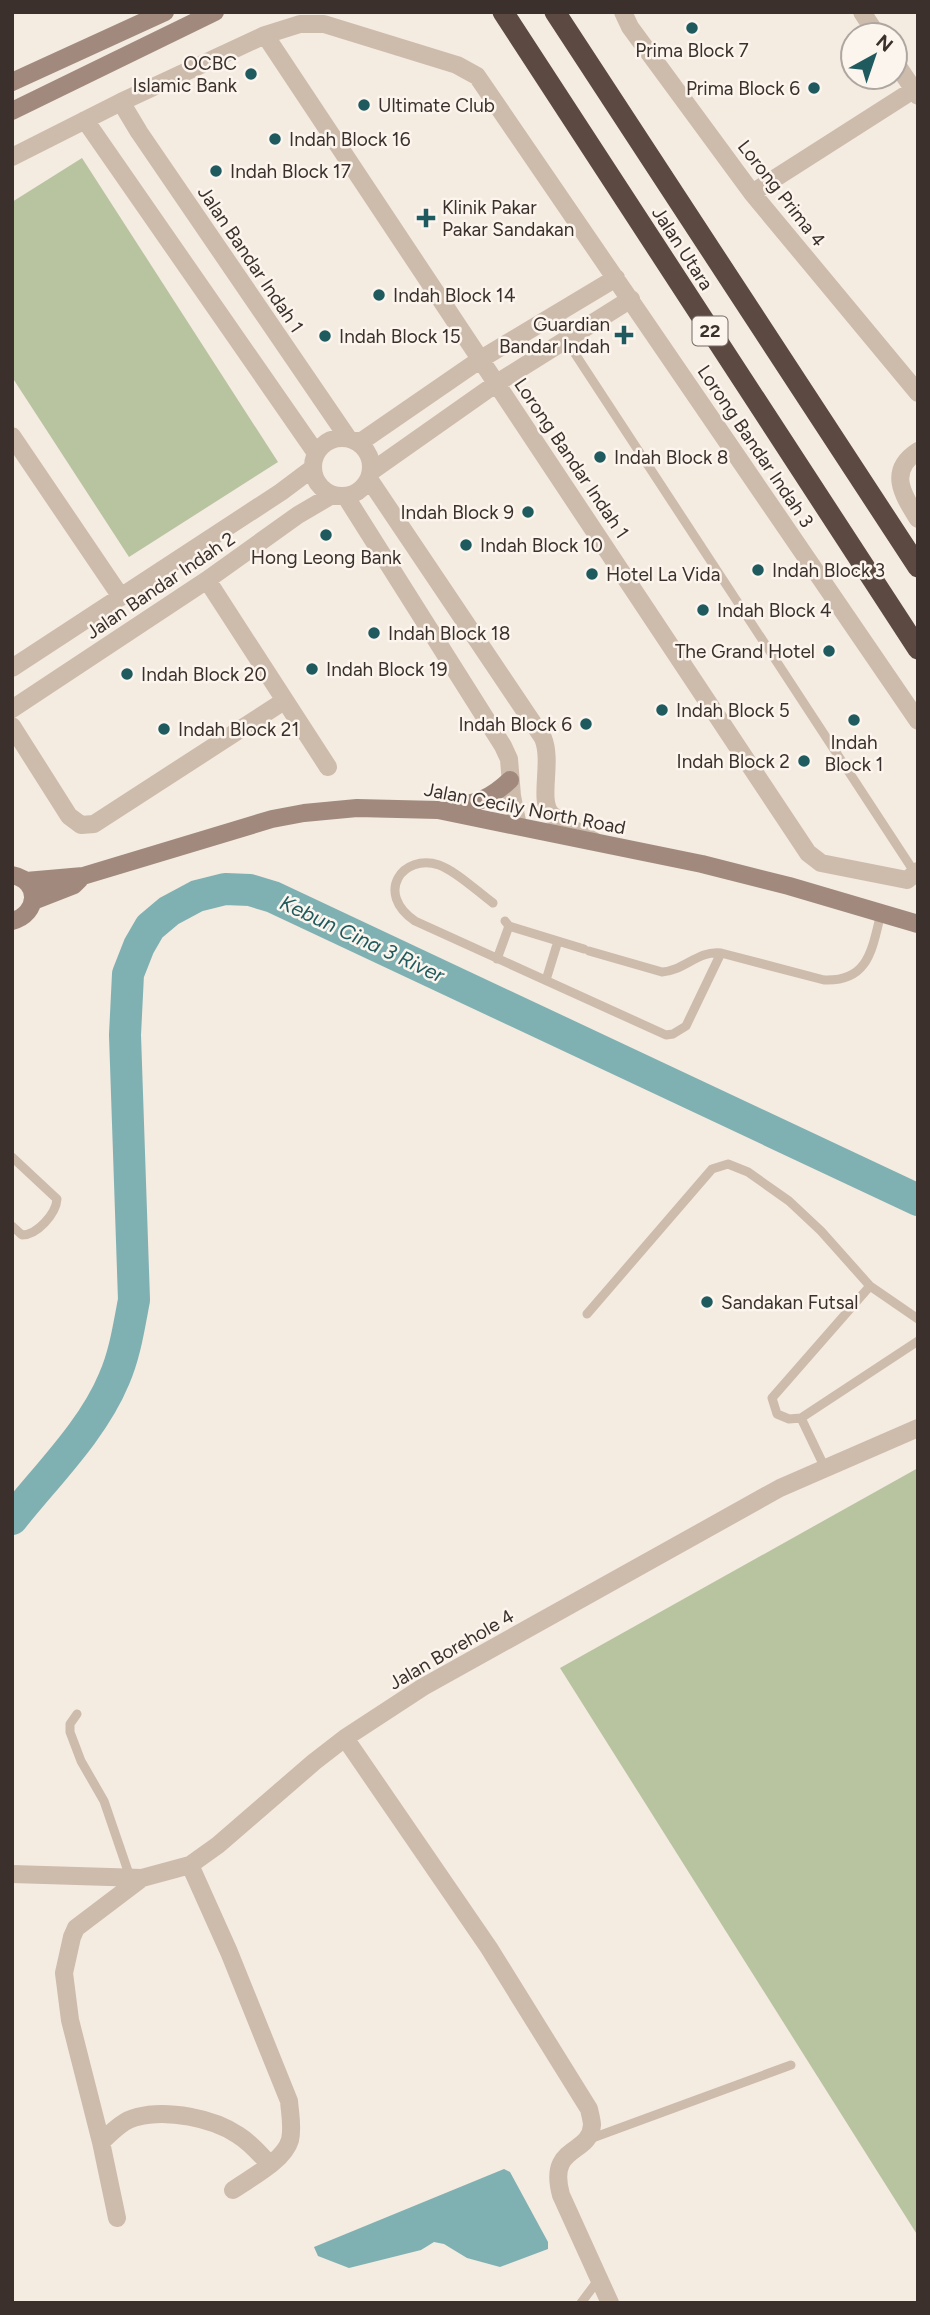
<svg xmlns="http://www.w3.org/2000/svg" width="930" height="2315" viewBox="0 0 930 2315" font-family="Figtree,sans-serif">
<rect width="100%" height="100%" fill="#f4ebe1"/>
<path fill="#b8c4a0" d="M 82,158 L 278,462 L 129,557 L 12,377 L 12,202 Z
M 918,1468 L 918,2236 L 560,1668 Z"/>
<path fill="#7fb0b2" d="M 504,2169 L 510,2172 L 548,2242 L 548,2249 L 500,2267 L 467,2258 L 444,2244 L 434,2242 L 421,2250 L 349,2268 L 318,2256 L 314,2247 Z"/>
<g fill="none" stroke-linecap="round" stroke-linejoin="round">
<path stroke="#7fb0b2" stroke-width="32" d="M 12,1519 C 47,1475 93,1430 114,1379 C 125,1354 129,1326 134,1300 L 125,1035 L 128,974 L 139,946 L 150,927 L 169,911 L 197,896 L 225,889 L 250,890 L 273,897 L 918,1200"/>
<path stroke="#cdbbac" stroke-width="9" d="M 566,340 L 915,873
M 493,903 C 478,892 456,871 439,865 C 403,853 374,893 415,921 L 666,1035 L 673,1034 L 686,1026 L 721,953 C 698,950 684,971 662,972 L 589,951
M 505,921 L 509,926 L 584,949
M 721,953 L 824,980 C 869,982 872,949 881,913
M 497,959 L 509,926
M 546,980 L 558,941
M 12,1157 L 57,1199 C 56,1214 37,1235 22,1235 L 12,1226
M 587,1314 L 712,1169 L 728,1164 L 748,1172 L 789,1201 L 821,1231 L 870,1286 L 918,1319
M 801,1418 L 918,1341
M 825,1468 L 801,1418 L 789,1419 L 777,1414 L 772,1398 L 870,1286
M 77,1714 L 70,1724 L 70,1732 L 81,1761 L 104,1801 L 130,1877
M 587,2140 L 791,2065
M 581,2303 L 599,2279"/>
<path stroke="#cdbbac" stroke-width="18" d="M 623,12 L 630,27 L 752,193 L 918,393
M 862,12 L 877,35
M 265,35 L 808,853 L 821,863 L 907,880 L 918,871
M 895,62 L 918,96
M 121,102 L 139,132 L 348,438
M 85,120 L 316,453
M 12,157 L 121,102 L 265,35 L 300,24 L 324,24 L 457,65 L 477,76 L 918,721
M 752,193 L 918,87
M 12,436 L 121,597
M313 467a29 29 0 1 1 58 0a29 29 0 1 1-58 0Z
M 359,443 L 481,359 L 616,278
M 918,451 C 887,471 903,495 918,519
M 372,471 L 497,383 L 631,299
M 369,479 L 543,738 C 553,762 538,800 551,814 C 563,825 580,833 594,841
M 346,497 L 503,746 L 509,759 L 512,796 L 518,826
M 207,580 L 328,767
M 12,668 L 281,492 L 313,468
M 12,709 L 207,580 L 298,515 L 332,495
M 12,726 L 69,816 L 81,825 L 94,824 L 284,701
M 345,1738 L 489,1948 L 589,2109 C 590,2114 592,2121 592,2125 C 590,2156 547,2144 561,2195 L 610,2303
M 190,1865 L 229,1952 L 289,2101 C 290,2114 293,2127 290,2140 C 284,2161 250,2178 233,2190
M 12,1874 L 142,1878 L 190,1865 L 218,1845 L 314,1762 L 345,1738 L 423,1687 L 780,1488 L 918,1428
M 101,2142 C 112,2132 123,2120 137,2117 C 167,2109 213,2118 238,2135 C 251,2143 260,2154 270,2165
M 117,2218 L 101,2142 L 70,2020 L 64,1973 L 72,1937 L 76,1928 L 142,1878"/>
<path stroke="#a18a7d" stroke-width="18" d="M 12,82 L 165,12
M 12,111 L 215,12
M 449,808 C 476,803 489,800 510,780
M 12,875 C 41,881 39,914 12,921
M 26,881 L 83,876 L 272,819 L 304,813 L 357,808 L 438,810 L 702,864 L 789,886 L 918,924
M 33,901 L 74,885 L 80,879"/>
<path stroke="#5c4a42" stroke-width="21" d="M 503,12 L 918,649
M 555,12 L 918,567"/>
</g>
<g fill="#1f5a5e" stroke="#fbf5ee" stroke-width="2.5">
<circle cx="692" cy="28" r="7"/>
<circle cx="251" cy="74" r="7"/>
<circle cx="814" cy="88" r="7"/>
<circle cx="364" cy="105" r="7"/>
<circle cx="275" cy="139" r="7"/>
<circle cx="216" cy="171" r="7"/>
<path d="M422.5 207.5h7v7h7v7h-7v7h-7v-7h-7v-7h7z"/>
<circle cx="379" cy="295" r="7"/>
<path d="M620.5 324.5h7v7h7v7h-7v7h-7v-7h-7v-7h7z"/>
<circle cx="325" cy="336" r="7"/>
<circle cx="600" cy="457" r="7"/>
<circle cx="528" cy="512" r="7"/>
<circle cx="326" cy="535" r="7"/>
<circle cx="466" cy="545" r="7"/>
<circle cx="758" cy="570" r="7"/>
<circle cx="592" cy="574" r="7"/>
<circle cx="703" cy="610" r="7"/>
<circle cx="374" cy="633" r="7"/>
<circle cx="829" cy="651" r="7"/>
<circle cx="312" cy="669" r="7"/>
<circle cx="127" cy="674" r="7"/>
<circle cx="662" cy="710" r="7"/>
<circle cx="854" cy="720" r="7"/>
<circle cx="586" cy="724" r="7"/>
<circle cx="164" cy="729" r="7"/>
<circle cx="804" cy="761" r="7"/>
<circle cx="707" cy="1302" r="7"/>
</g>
<g text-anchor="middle" stroke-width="5" stroke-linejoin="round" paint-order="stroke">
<rect fill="#fbf5ee" stroke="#756b66" stroke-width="2" x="692.5" y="316.5" width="35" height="29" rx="5"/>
<g font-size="18" font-weight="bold" fill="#3b302b">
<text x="710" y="337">22</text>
</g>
<g font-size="19" fill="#3b302b" stroke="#fbf5ee" text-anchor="start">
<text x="692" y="57" text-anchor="middle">Prima Block 7</text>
<text x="237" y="70" text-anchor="end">OCBC<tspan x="237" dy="22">Islamic Bank</tspan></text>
<text x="800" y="95" text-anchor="end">Prima Block 6</text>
<text x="378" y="112">Ultimate Club</text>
<text x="289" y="146">Indah Block 16</text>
<text x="230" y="178">Indah Block 17</text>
<text x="442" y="214">Klinik Pakar<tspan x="442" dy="22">Pakar Sandakan</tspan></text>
<text x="393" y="302">Indah Block 14</text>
<text x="610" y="331" text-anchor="end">Guardian<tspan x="610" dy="22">Bandar Indah</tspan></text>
<text x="339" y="343">Indah Block 15</text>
<text x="614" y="464">Indah Block 8</text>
<text x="514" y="519" text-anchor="end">Indah Block 9</text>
<text x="480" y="552">Indah Block 10</text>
<text x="326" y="564" text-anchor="middle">Hong Leong Bank</text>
<text x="772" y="577">Indah Block 3</text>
<text x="606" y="581">Hotel La Vida</text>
<text x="717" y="617">Indah Block 4</text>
<text x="388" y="640">Indah Block 18</text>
<text x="815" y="658" text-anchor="end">The Grand Hotel</text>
<text x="326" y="676">Indah Block 19</text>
<text x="141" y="681">Indah Block 20</text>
<text x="676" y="717">Indah Block 5</text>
<text x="572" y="731" text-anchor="end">Indah Block 6</text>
<text x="178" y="736">Indah Block 21</text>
<text x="854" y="749" text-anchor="middle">Indah<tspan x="854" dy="22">Block 1</tspan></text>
<text x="790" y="768" text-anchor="end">Indah Block 2</text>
<text x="721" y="1309">Sandakan Futsal</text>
</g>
<g font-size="19" fill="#3b302b" stroke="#fbf5ee">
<text transform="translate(782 193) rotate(52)" y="7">Lorong Prima 4</text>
<text transform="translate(683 248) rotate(57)" y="7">Jalan Utara</text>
<text transform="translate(251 259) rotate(56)" y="7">Jalan Bandar Indah 1</text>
<text transform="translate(756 446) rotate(56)" y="7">Lorong Bandar Indah 3</text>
<text transform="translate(572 458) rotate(56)" y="7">Lorong Bandar Indah 1</text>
<text transform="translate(160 585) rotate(-34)" y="7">Jalan Bandar Indah 2</text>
<text transform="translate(525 808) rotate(11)" y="7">Jalan Cecily North Road</text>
<text transform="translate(451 1649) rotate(-30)" y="7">Jalan Borehole 4</text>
</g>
<g font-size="21" font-style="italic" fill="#1f5a5e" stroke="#fbf5ee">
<text transform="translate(362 939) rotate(25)" y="7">Kebun Cina 3 River</text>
</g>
</g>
<rect width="930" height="2315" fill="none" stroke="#3b302b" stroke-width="28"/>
<g transform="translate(874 56) rotate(40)"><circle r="33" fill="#fbf5ee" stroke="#aea6a0" stroke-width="2"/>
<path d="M0-5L12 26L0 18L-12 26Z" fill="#1f5a5e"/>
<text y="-10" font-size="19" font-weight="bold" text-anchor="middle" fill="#3b302b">N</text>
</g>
</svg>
